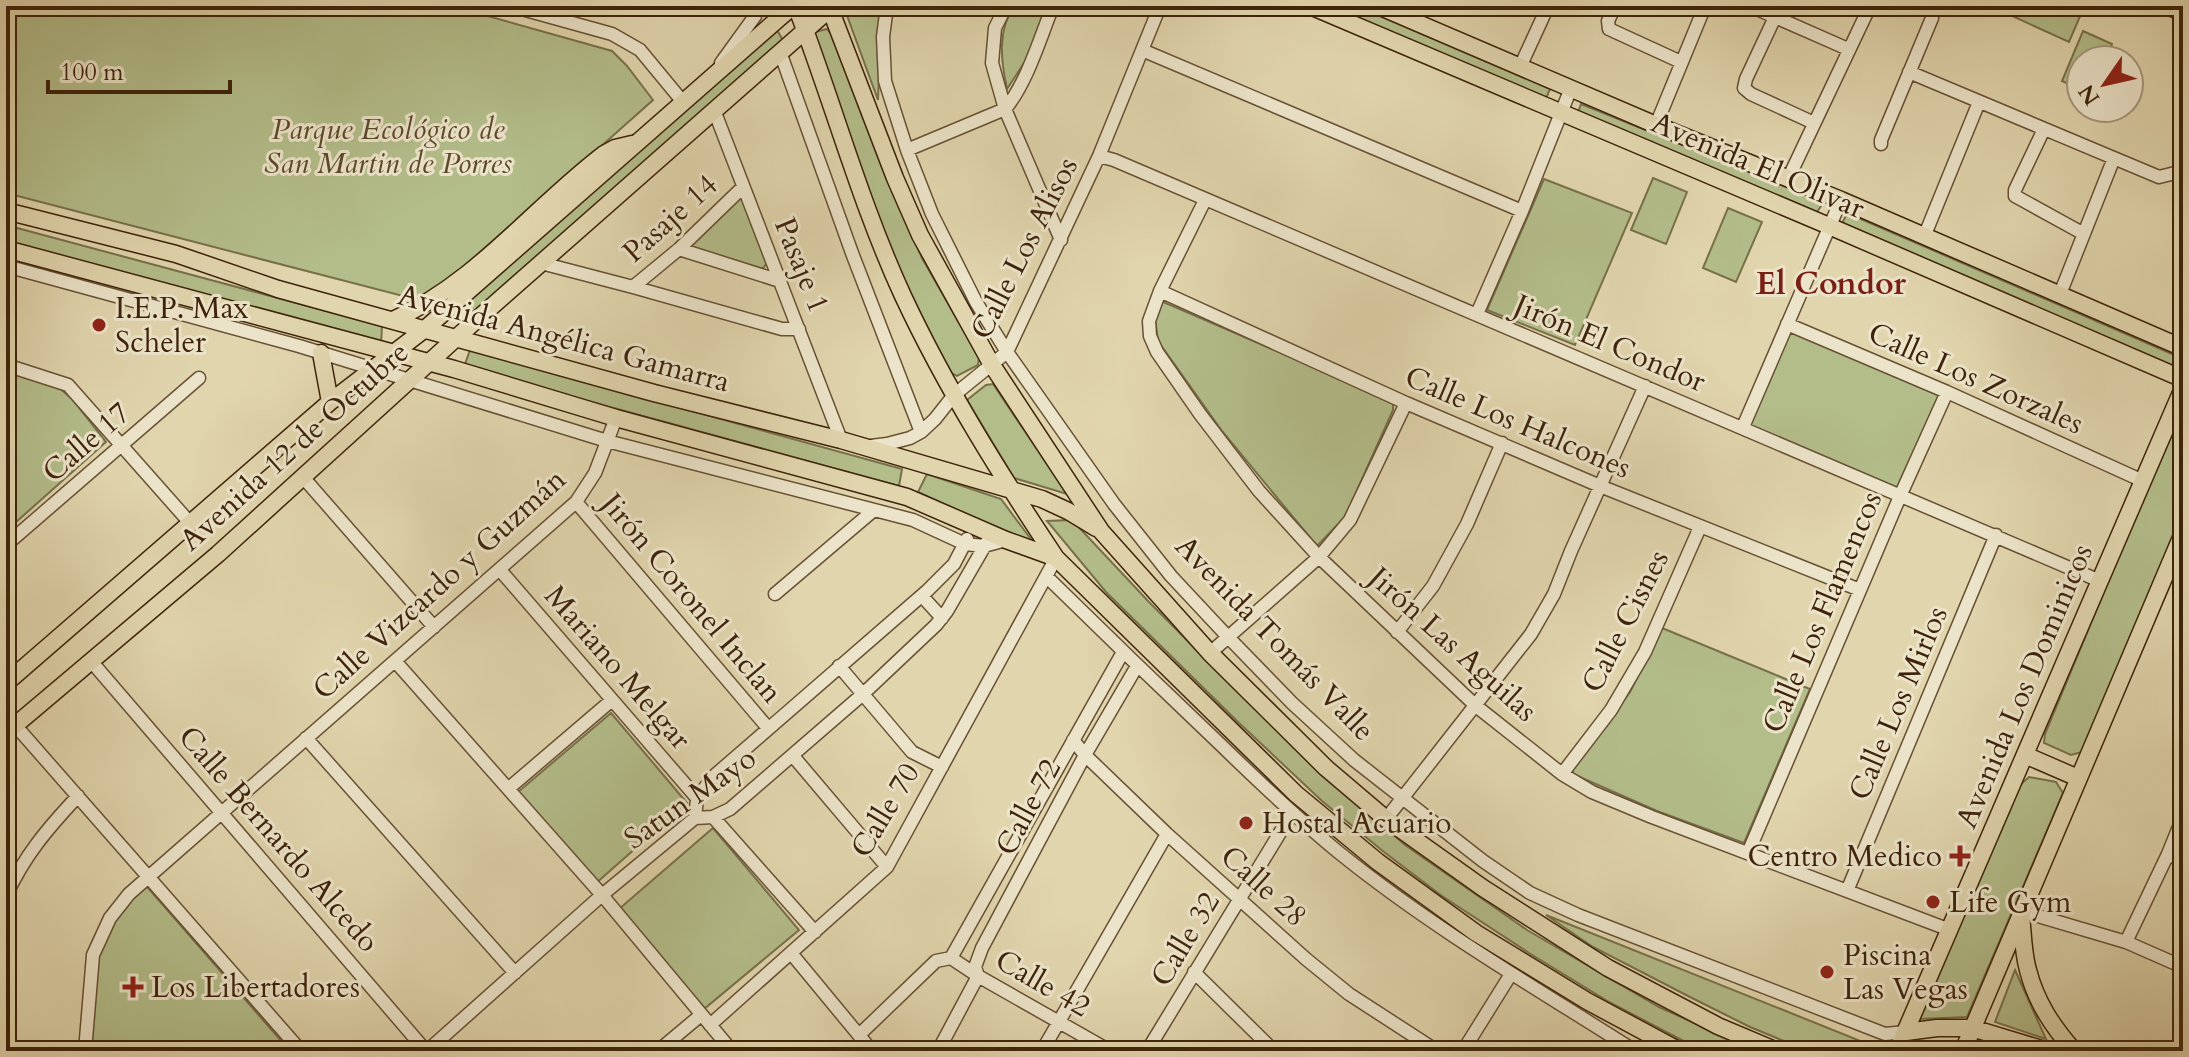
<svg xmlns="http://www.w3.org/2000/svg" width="2189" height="1057" viewBox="0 0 2189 1057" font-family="Cardo,serif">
<rect width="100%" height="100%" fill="#e1d5ad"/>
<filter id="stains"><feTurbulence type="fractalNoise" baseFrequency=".0025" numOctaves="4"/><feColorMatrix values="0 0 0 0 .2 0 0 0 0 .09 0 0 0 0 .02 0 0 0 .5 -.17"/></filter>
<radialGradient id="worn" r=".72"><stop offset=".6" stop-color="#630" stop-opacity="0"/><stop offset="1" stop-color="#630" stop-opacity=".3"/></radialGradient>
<path fill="#b3bd8a" stroke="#78704a" stroke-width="2" d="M 6,6 L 452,6 L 612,51 L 627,66 L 653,100 L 426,302 L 6,193 Z
M 850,6 L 882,6 L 878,100 L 845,10 Z
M 1014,6 L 1048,6 L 1026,60 L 1007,89 C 1001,61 997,31 1014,6 Z
M 1324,6 L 1358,6 L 1550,89 L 1545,101 Z
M 2014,6 L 2082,6 L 2084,7 L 2069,42 L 2010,15 Z
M 827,29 L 831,34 L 880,162 L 922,258 L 979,358 L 978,365 L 957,376 L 951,373 L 943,364 L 882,232 L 813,37 L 815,32 Z
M 777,30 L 784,42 L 472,314 L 460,306 Z
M 2083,31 L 2112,44 L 2105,60 L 2081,60 L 2081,90 L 2062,81 Z
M 1581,104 L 1824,202 L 1814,216 L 1577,115 Z
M 1653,178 L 1687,192 L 1666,244 L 1631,230 Z
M 1544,179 L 1632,213 L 1575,345 L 1487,310 Z
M 739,198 L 743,199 L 768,261 L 764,267 L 760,270 L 690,247 Z
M 1728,208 L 1762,222 L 1736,282 L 1703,268 Z
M 1847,213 L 2179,357 L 2173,370 L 1840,228 Z
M 6,225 L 382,326 L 381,345 L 6,241 Z
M 1161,301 L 1393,401 L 1393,410 L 1345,517 L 1317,546 L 1222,431 L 1158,341 L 1155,318 Z
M 1787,324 L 1947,392 L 1901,494 L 1743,427 Z
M 470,350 L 902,469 L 899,486 L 464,367 Z
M 6,370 L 56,385 L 72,399 L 106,442 L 6,531 Z
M 993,384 L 1067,494 L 1014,478 L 967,400 L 986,385 Z
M 2183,415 L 2183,521 L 2086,751 L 2071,755 L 2044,743 L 2045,734 L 2174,423 Z
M 927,474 L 1001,499 L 1036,546 L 918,492 Z
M 1072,520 L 1149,602 L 1288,742 L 1405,845 L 1527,930 L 1659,1007 L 1756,1051 L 1705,1051 L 1695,1047 L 1609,1002 L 1529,953 L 1442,896 L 1384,852 L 1322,801 L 1238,722 L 1106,592 L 1047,521 Z
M 1662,628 L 1810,689 L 1744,843 L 1657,811 L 1573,774 L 1573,768 L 1630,692 Z
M 611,713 L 687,803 L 595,884 L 518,792 Z
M 2029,777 L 2056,782 L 2063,793 L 1967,1017 L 1920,1019 L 2019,786 Z
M 713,828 L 799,930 L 704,1009 L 619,909 Z
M 143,882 L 290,1051 L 87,1051 L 98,948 L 116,911 Z
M 1546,915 L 1873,1046 L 1872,1051 L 1808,1051 L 1750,1027 L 1690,997 L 1593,947 Z
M 2015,970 L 2046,1039 L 1995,1022 Z"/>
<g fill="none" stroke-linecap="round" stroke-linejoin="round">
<defs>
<path id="minor" d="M 511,6 L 612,34 L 640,50 L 683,102
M 887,6 L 883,37 L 885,81 L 907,150 L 932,214 L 976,302 L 1007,352 L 1114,504 L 1171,576 L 1228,637 L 1292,703 L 1354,760 L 1483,861 L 1530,893 L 1578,915 L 1885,1034 L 1906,1032
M 1006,6 L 995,28 L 992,63 L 1005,109 L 1061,240
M 1615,6 L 1608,21 L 1609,29 L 1681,62
M 1750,6 L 1848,49
M 2162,6 L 2183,15
M 1775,17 L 1746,79 L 1744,88 L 1751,94 L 1814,123
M 1142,50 L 1522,211
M 780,52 L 852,253 L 921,432
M 721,63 L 755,16 L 757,6
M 1520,67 L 1548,6
M 1909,72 L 2159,177 L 2183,171
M 714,110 L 841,440
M 1656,125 L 1705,6
M 2044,129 L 2015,190 L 2015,196 L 2084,234
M 1881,144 L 1881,140 L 1932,18
M 907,150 L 1005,109 C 1027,83 1040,38 1053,6
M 1099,156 L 1114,160 L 2100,581
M 1788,179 L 1870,6
M 1205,200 L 1160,291 L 1149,321 L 1150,336 L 1157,352 L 1200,414 L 1259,491 L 1319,557 L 1476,706 L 1562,774 L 1592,792 L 1652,817 L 1950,930
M 1924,237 L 1979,102
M 679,249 L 780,281
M 541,263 L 633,287 L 782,329 L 799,329
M 6,266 L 299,346 L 607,441 L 913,520 L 965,544 L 984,546 L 1006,540
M 633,287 L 679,249 L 743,187
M 1160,291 L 1406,403 L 1600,486 L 1860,590
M 2060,294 L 2114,158
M 1477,314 L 1522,211 L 1571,88
M 1787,324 L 1947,392 L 2143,481
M 6,365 L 68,385 L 191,524
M 1743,427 L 1841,200
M 871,446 L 887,444 L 910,438 L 921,432 L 935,419 L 954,395 L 1007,352 L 1099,156 L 1160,6
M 302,476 L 434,627
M 576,502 L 768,728
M 6,545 L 199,378
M 500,570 L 697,798
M 1046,576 C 1104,633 1162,689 1221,745 C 1260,783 1300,821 1342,855 C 1434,929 1536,988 1635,1051
M 775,594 L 874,510
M 922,596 L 942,618
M 1397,632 L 1433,586 L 1467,524 L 1502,443
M 1210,653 L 1319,557 L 1350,520 L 1406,403
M 91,661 L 426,1051
M 395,661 L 602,895 L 732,1051
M 839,666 L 912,752 L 942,767
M 15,725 L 301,1051
M 306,738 L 515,973
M 1073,740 L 1085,755 L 1167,834 L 1306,959 L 1349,994 L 1437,1051
M 793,756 L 887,867
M 1562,774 L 1611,710 L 1645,652 L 1700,527
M 509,788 L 612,700
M 713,817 L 815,932
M 695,818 L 697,798 L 714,776 L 927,591 L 954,564 L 967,539
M 1386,819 L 1531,634 L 1554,594 L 1571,551 L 1645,386
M 1748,853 L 1901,494 L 1947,392
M 2168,854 L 2183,861
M 1847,891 L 1996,535
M 6,896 C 24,856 48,828 78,796
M 2021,911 L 2126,942 L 2183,967
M 2126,942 L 2168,854 L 2183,817
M 791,953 L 872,1051
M 951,958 L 1123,652
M 951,958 L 978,976 L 1110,1051
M 1194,972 L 1274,1051
M 710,1025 L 887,867 L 1056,558
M 859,1035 L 936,961 L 951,958
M 85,1051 L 93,955 L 110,918 L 129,894 L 576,502 L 595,473 L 616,418
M 427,1051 L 602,895 L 695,818 L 713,817 L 730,809 L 863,694 L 936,625 L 947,611 L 987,542
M 658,1051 L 701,1015
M 938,1051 L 978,976 L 975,967 L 982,948 L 1085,755 L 1137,666
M 1042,1051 L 1167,834
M 1147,1051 L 1292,813
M 1463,1051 L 1511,974"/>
<path id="major" d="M 796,6 C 833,102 860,203 903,296 C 946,388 1000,474 1056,558 L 1296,794 L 1378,862 L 1476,933 L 1587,1001 L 1680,1051
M 829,6 L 895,178 L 920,235 L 992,365 L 1101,531 L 1210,653 L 1326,768 L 1386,819 L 1483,888 L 1608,968 L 1718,1026 L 1777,1051
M 1310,6 L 1829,226 L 2183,379
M 1378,6 L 1656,125 L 1841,200 L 2183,348
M 6,211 L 176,254 L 278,289 L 654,393 L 841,440 L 1042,499 L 1068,511 L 1096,528
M 6,249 L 454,369 L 616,418 L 907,497 L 1006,540 L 1056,558
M 393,320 C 475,284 533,208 604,154 L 615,148 L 632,144
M 321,353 L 330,402
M 6,683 L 330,402 L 425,329 L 793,6
M 6,733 L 218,554 L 456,338 L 833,6
M 2025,755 L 2078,778
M 2021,915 C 2023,933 2023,953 2028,970 C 2036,1002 2053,1027 2074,1051
M 1906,1032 L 1937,1028 L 1972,1028 L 2048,1051
M 1897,1051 L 2183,388
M 1963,1051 L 2183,533"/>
</defs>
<use href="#minor" stroke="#675033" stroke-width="15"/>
<use href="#major" stroke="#3e230a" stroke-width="19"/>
<use href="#minor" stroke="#ece4ca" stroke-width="12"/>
<use href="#major" stroke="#e1d5ad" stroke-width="16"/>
</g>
<g fill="#8f2418" stroke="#ece4ca" stroke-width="3">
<circle cx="99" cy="325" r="8"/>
<circle cx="1246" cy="823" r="8"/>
<path d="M1956 844h8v8h8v8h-8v8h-8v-8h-8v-8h8z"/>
<circle cx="1933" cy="902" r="8"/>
<circle cx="1827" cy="972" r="8"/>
<path d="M129 975h8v8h8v8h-8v8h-8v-8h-8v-8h8z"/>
</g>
<g text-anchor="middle" stroke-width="6" stroke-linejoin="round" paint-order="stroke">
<g font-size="30" font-style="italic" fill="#5b4a2a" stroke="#ece4ca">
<text x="388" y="139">Parque Ecológico de<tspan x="388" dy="34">San Martin de Porres</tspan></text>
</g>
<g font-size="30" fill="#3e230a" stroke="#ece4ca">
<text transform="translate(1758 165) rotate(23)" y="10">Avenida El Olivar</text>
<text transform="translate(670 218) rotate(-42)" y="10">Pasaje 14</text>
<text transform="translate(1024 248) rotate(-63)" y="10">Calle Los Alisos</text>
<text transform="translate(802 265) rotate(68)" y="10">Pasaje 1</text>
<text transform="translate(564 338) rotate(15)" y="10">Avenida Angélica Gamarra</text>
<text transform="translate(1610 343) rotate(23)" y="10">Jirón El Condor</text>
<text transform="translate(1976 378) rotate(24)" y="10">Calle Los Zorzales</text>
<text transform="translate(1518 422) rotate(23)" y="10">Calle Los Halcones</text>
<text transform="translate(86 442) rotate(-41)" y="10">Calle 17</text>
<text transform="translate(294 446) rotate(-42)" y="10">Avenida 12 de Octubre</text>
<text transform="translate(439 584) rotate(-42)" y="10">Calle Vizcardo y Guzmán</text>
<text transform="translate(692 598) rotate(50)" y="10">Jirón Coronel Inclan</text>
<text transform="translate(1822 612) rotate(-67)" y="10">Calle Los Flamencos</text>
<text transform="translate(1625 621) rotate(-63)" y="10">Calle Cisnes</text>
<text transform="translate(1275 638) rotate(46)" y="10">Avenida Tomás Valle</text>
<text transform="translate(1453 644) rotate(42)" y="10">Jirón Las Aguilas</text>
<text transform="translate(618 667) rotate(49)" y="10">Mariano Melgar</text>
<text transform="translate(2024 686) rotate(-67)" y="10">Avenida Los Dominicos</text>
<text transform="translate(1898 703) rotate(-67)" y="10">Calle Los Mirlos</text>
<text transform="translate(690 798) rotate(-35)" y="10">Satun Mayo</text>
<text transform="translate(1028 807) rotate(-62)" y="10">Calle 72</text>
<text transform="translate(885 810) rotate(-59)" y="10">Calle 70</text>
<text transform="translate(279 839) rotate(49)" y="10">Calle Bernardo Alcedo</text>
<text transform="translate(1264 886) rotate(42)" y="10">Calle 28</text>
<text transform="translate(1185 939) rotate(-59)" y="10">Calle 32</text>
<text transform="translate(1043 983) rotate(30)" y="10">Calle 42</text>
</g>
<g font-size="30" fill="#3e230a" stroke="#ece4ca" text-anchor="start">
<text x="115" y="318">I.E.P. Max<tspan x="115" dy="34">Scheler</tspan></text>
<text x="1262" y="833">Hostal Acuario</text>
<text x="1942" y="866" text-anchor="end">Centro Medico</text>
<text x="1949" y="912">Life Gym</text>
<text x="1843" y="965">Piscina<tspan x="1843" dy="34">Las Vegas</tspan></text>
<text x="151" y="997">Los Libertadores</text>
</g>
<g font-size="32" font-weight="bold" fill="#7a1f14" stroke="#ece4ca">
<text x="1831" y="294">El Condor</text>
</g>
</g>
<rect width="2189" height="1057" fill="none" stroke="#e1d5ad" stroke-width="32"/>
<rect x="8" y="8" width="2173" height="1041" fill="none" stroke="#3e230a" stroke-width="4"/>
<rect x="16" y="16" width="2157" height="1025" fill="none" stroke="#3e230a" stroke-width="2"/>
<g transform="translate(2105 84) rotate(236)"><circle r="38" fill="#ece4ca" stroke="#a6977d" stroke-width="2"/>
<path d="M0-6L14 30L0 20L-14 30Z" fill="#8f2418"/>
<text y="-12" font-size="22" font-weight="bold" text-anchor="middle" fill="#3e230a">N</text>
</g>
<path d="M48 80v12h182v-12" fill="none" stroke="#3e230a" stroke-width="4"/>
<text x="60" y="80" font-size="24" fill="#3e230a" stroke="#ece4ca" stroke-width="6" paint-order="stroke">100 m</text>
<rect width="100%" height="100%" filter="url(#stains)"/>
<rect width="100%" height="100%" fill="url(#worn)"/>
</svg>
